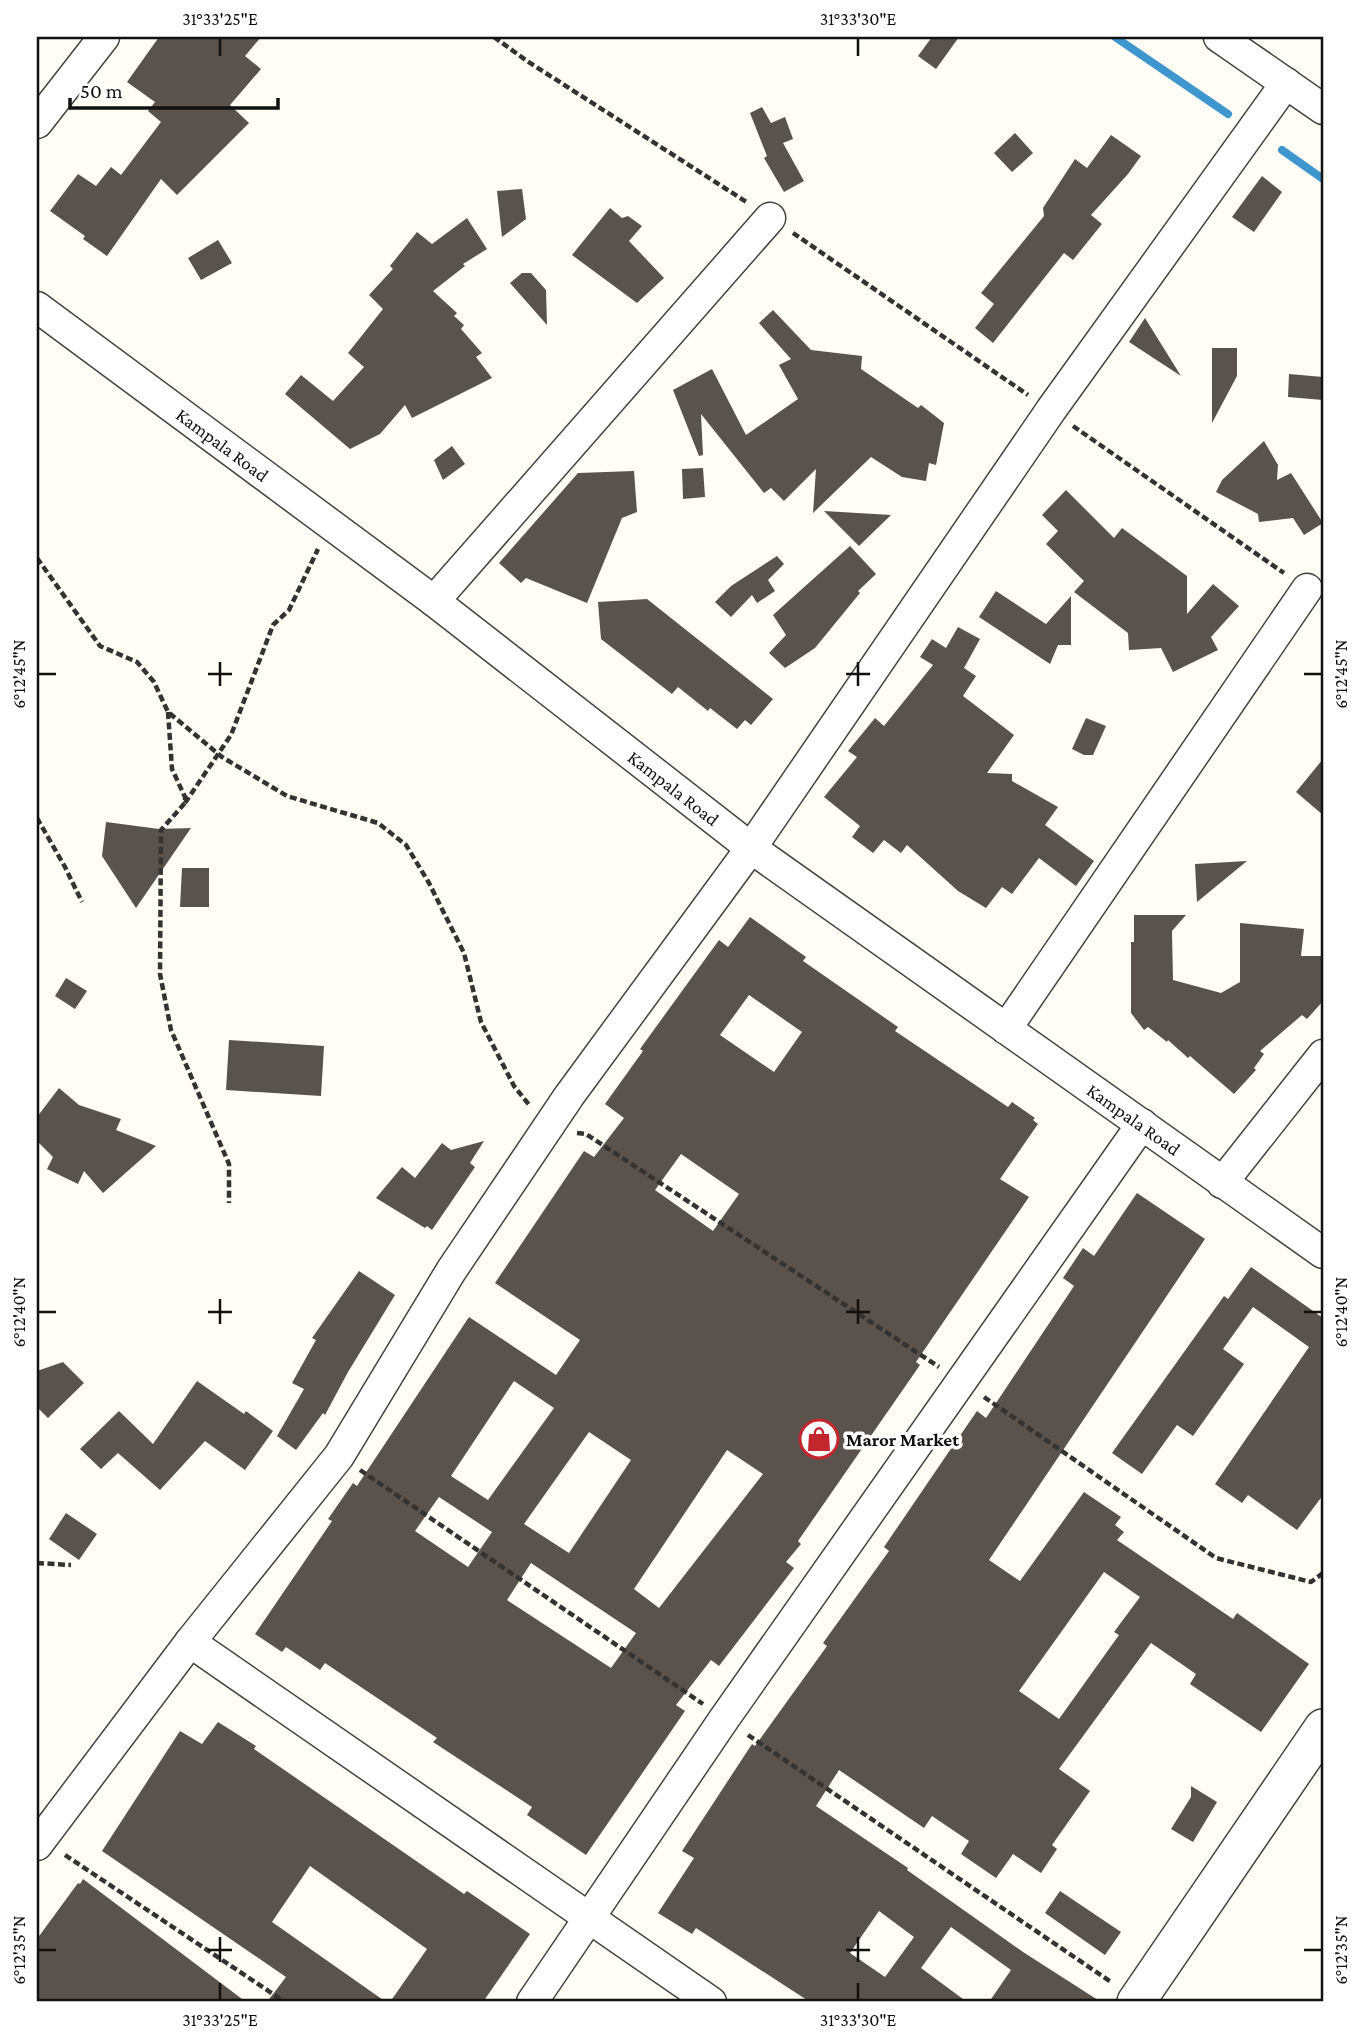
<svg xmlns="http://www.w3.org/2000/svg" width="1360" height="2039" viewBox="0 0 1360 2039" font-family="'Crimson Pro',serif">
<rect width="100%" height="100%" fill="#fffdf5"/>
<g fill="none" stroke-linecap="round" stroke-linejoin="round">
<path stroke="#3f96cf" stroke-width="8" d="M 1115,37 L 1228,114
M 1282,150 L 1323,179"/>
</g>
<path fill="#5a524d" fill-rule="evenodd" d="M 159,37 L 261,37 L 245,56 L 261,69 L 230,105 L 249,123 L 177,195 L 161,179 L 107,256 L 83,239 L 85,236 L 50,211 L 78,174 L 96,186 L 111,167 L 121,175 L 161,122 L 148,111 L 155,102 L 127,82 Z
M 932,37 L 959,37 L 936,69 L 918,56 Z
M 762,107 L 771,123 L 785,117 L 793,139 L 783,143 L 804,181 L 784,192 L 764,158 L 767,156 L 750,113 Z
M 1015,133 L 1033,153 L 1012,172 L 994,153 Z
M 1111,135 L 1141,156 L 1128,174 L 1091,215 L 1102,224 L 1073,260 L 1064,253 L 993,343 L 975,328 L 994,304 L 981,293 L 1044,216 L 1043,208 L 1075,159 L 1087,168 Z
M 1262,176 L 1282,192 L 1254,232 L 1232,217 Z
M 522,189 L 526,219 L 502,237 L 497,191 Z
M 610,208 L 622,218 L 628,216 L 642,226 L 629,241 L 664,278 L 637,303 L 572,255 Z
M 467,218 L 487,249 L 463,264 L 465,266 L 433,291 L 457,313 L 454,316 L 464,325 L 461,329 L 482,353 L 476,357 L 492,378 L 412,418 L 405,405 L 380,434 L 350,449 L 285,394 L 301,375 L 333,401 L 364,367 L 348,353 L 383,309 L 369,295 L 393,269 L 390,266 L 417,232 L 432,244 Z
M 218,240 L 232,263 L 201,280 L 188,258 Z
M 522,273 L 531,273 L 546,290 L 547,325 L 510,283 Z
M 773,310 L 811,350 L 862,356 L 861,369 L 918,408 L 921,405 L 944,423 L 936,465 L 929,463 L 926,481 L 902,477 L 871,457 L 813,513 L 816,469 L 784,501 L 771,488 L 764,493 L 701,414 L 703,455 L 699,456 L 673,390 L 712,369 L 746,435 L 798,399 L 779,365 L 791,359 L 759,323 Z
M 1145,318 L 1181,376 L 1129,342 Z
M 1212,348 L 1237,348 L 1237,376 L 1212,423 Z
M 1289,374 L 1323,377 L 1323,400 L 1288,397 Z
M 1264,441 L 1278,465 L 1277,480 L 1291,473 L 1323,523 L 1304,535 L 1293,518 L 1259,522 L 1258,514 L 1216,492 L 1222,480 Z
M 452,446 L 465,464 L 443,480 L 434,460 Z
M 703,468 L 705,497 L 683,499 L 682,469 Z
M 634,471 L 637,512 L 622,518 L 587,603 L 526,578 L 521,583 L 499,563 L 578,473 Z
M 1066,490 L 1114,538 L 1122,528 L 1187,576 L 1187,614 L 1213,584 L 1239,606 L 1211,637 L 1218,650 L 1173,672 L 1161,648 L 1129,650 L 1128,633 L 1074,592 L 1084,581 L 1046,544 L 1058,531 L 1042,515 Z
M 824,511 L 891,515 L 859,546 Z
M 850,546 L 876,574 L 858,591 L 860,593 L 815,648 L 785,668 L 769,653 L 786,635 L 773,615 Z
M 777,556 L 784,564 L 768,580 L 775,591 L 757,603 L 752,595 L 731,617 L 715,602 L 731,586 Z
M 996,591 L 1046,624 L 1071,596 L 1071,645 L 1058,645 L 1050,664 L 979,617 Z
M 647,599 L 773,699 L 751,725 L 745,720 L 737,729 L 710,708 L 708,711 L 678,687 L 672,694 L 601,639 L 598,602 Z
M 958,627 L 980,639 L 964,668 L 976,676 L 963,696 L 1014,735 L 987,773 L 1012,774 L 1012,781 L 1058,807 L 1045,825 L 1094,861 L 1076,886 L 1039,858 L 1012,894 L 1002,887 L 986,908 L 958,891 L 907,845 L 901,853 L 884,840 L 873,853 L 852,837 L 860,826 L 824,797 L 857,757 L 848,751 L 875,718 L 884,726 L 933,665 L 920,657 L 932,639 L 946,648 Z
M 1086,718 L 1106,726 L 1093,755 L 1084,755 L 1072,749 Z
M 1323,759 L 1323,815 L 1296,792 Z
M 106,822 L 159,829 L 191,828 L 136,908 L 102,856 Z
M 1247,861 L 1197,902 L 1195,864 Z
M 182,868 L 209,868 L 209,907 L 180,907 Z
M 1134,915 L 1186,915 L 1172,931 L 1173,980 L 1221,993 L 1240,982 L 1240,923 L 1304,929 L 1301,956 L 1323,956 L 1323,1001 L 1307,1019 L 1302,1015 L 1260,1051 L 1264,1054 L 1254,1068 L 1256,1070 L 1234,1094 L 1190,1056 L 1188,1058 L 1168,1040 L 1167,1042 L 1148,1027 L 1144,1030 L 1131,1013 L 1131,942 L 1134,942 Z
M 750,917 L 806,957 L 803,961 L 898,1027 L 895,1031 L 1008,1107 L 1012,1102 L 1035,1118 L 1033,1120 L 1038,1124 L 1000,1179 L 1029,1197 L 916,1362 L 920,1365 L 798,1541 L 801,1544 L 786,1562 L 794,1568 L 719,1666 L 711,1660 L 676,1705 L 685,1711 L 586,1855 L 527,1815 L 532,1807 L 433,1742 L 437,1738 L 325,1663 L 320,1670 L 286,1647 L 282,1652 L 255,1634 L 332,1521 L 328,1519 L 353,1483 L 357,1486 L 469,1317 L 556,1375 L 580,1340 L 495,1283 L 584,1151 L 594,1157 L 624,1118 L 605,1104 L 643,1051 L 640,1049 L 719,940 L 728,947 ZM 749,995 L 802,1032 L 774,1072 L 720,1035 ZM 681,1154 L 739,1194 L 713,1231 L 655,1190 ZM 514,1381 L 554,1408 L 488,1500 L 451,1476 ZM 589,1432 L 631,1460 L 569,1553 L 524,1524 ZM 727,1450 L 763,1474 L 659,1608 L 634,1589 ZM 439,1497 L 492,1532 L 468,1567 L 415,1531 ZM 531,1563 L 636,1633 L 611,1668 L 507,1600 Z
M 66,978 L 87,991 L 75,1009 L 55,996 Z
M 229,1040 L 324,1046 L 321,1096 L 226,1090 Z
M 59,1088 L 79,1105 L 121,1119 L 116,1130 L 156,1146 L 103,1193 L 84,1171 L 78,1184 L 47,1169 L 53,1157 L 37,1141 L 37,1117 Z
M 484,1141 L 470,1163 L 475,1167 L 432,1230 L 427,1226 L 425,1228 L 376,1198 L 402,1167 L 415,1178 L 442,1143 L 451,1150 Z
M 1137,1193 L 1205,1239 L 989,1560 L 1020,1581 L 1084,1492 L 1121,1517 L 1115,1525 L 1124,1532 L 1117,1540 L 1233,1619 L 1237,1613 L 1309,1664 L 1261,1732 L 1190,1684 L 1196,1674 L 1151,1643 L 1059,1769 L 1090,1791 L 1052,1845 L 1057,1849 L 1041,1873 L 1013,1854 L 996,1878 L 961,1854 L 969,1841 L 932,1816 L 924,1828 L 839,1770 L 816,1806 L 908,1868 L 907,1870 L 1023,1952 L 1101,2002 L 989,2002 L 1011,1970 L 951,1927 L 921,1968 L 967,2002 L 810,2002 L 696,1928 L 692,1934 L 658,1913 L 694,1858 L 682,1851 L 752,1744 L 755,1746 L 827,1646 L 823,1643 L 889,1551 L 884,1547 L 948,1453 L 977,1411 L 986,1418 L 1074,1286 L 1063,1278 L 1083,1248 L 1094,1256 ZM 1104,1572 L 1140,1597 L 1114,1632 L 1119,1635 L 1059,1719 L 1019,1691 ZM 879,1911 L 914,1937 L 885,1977 L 850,1953 Z
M 1251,1267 L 1323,1318 L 1323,1495 L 1297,1530 L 1248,1495 L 1242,1503 L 1215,1484 L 1309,1347 L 1253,1307 L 1223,1349 L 1244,1364 L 1193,1436 L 1177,1425 L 1142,1474 L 1112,1453 L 1224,1296 L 1228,1299 Z
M 359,1271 L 395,1295 L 348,1372 L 325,1415 L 323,1413 L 296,1450 L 277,1436 L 304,1389 L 292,1383 L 316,1340 L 312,1338 Z
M 63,1362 L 84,1383 L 48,1418 L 37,1407 L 37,1371 Z
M 197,1381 L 244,1414 L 246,1411 L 273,1431 L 245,1470 L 205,1441 L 160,1490 L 118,1453 L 101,1469 L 80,1449 L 119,1411 L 153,1444 Z
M 66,1513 L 97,1534 L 79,1560 L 49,1539 Z
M 218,1722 L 256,1746 L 254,1749 L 464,1894 L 467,1891 L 530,1934 L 483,2002 L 390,2002 L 427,1949 L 310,1866 L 272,1922 L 386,2002 L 267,2002 L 286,1977 L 102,1851 L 180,1731 L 202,1744 Z
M 1191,1786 L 1217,1802 L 1193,1842 L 1171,1829 L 1191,1797 Z
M 83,1879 L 246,2002 L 37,2002 L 37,1939 L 78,1883 L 80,1884 Z
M 1060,1891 L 1121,1932 L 1105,1955 L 1045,1913 Z"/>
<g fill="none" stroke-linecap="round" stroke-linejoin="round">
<defs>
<g id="minor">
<path d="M 1219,37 L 1323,109"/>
<path d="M 37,123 L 104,37"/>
<path id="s1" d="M 37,307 L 434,601 L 751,848 L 1323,1253"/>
<path d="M 434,601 L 770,218"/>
<path d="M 1006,1029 L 1307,589"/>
<path d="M 1222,1183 L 1323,1055"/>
<path d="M 190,1642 L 711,2002"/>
<path d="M 37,1845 L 190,1642 L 339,1456 L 451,1271 L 569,1096 L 751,848 L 1051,410 L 1286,83"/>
<path d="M 532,2002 L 724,1719 L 1142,1124"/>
</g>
<path id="tertiary" d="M 1136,2002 L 1323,1728"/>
</defs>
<use href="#minor" stroke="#444" stroke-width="33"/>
<use href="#tertiary" stroke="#444" stroke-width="40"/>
<path stroke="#333" stroke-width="4.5" stroke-dasharray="7 3.5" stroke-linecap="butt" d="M 494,37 L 527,61 L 748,203
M 793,233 L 1028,395
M 1073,426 L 1284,573
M 37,558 L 100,646 L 137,662 L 154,682 L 168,712 L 222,757 L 287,796 L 378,823 L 406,845 L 429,883 L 464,953 L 481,1022 L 514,1086 L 530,1106
M 168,712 L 172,769 L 185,797 L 185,803 L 161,830 L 160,974 L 171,1030 L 229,1164 L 229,1203
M 185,803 L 231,735 L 273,625 L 289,610 L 318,549
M 37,818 L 65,867 L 82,902
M 577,1133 L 586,1134 L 939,1367
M 984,1397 L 1216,1558 L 1311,1582 L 1323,1573
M 360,1470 L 703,1704
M 37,1563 L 71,1565
M 748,1735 L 1111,1982
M 65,1855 L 285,2002"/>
<use href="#minor" stroke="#fff" stroke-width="30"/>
<use href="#tertiary" stroke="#fff" stroke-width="37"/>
</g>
<path fill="none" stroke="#111" stroke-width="2.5" d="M 220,38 L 220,56M 858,38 L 858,56M 220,662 L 220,686M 858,662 L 858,686M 38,674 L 56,674M 208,674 L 232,674M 846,674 L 870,674M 1304,674 L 1322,674M 220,1299 L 220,1324M 858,1299 L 858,1324M 38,1312 L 56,1312M 208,1312 L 232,1312M 846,1312 L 870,1312M 1304,1312 L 1322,1312M 220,1937 L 220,1962M 858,1937 L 858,1962M 38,1950 L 56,1950M 208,1950 L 232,1950M 846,1950 L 870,1950M 1304,1950 L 1322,1950M 220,1983 L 220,2000M 858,1983 L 858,2000"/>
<defs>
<symbol id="shop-ring" viewBox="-11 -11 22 22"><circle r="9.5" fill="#fff" stroke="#c4262e" stroke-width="1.5"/><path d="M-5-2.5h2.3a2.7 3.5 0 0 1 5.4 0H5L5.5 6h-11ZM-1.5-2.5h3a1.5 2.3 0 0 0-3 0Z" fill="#c4262e"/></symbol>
</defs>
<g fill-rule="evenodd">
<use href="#shop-ring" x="797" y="1417" width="44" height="44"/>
</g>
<g text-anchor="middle" stroke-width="7" stroke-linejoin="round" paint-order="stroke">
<g font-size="19" fill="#111" stroke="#fff">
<text dy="7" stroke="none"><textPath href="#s1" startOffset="231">Kampala Road</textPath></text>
<text dy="7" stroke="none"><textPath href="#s1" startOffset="798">Kampala Road</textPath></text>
<text dy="7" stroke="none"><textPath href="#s1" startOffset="1365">Kampala Road</textPath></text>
</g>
<g font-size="19" font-weight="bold" fill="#111" stroke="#fff" text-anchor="start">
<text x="846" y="1446">Maror Market</text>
</g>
</g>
<rect width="1360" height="2039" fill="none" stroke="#ffffff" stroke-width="77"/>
<path d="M70 98v10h208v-10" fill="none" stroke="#111111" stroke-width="3.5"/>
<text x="80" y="98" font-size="21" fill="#111111" stroke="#ffffff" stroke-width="5" paint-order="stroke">50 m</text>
<rect x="38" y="38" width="1284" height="1962" fill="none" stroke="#111" stroke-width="2.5"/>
<g font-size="18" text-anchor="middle" fill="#111">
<text x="220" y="25">31°33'25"E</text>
<text x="858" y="25">31°33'30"E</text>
<text transform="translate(19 674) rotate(-90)" y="6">6°12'45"N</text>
<text transform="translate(1341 674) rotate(-90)" y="6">6°12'45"N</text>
<text transform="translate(19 1312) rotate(-90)" y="6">6°12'40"N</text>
<text transform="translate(1341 1312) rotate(-90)" y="6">6°12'40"N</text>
<text transform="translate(19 1950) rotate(-90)" y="6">6°12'35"N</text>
<text transform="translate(1341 1950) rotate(-90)" y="6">6°12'35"N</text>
<text x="220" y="2026">31°33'25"E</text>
<text x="858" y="2026">31°33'30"E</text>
</g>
</svg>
